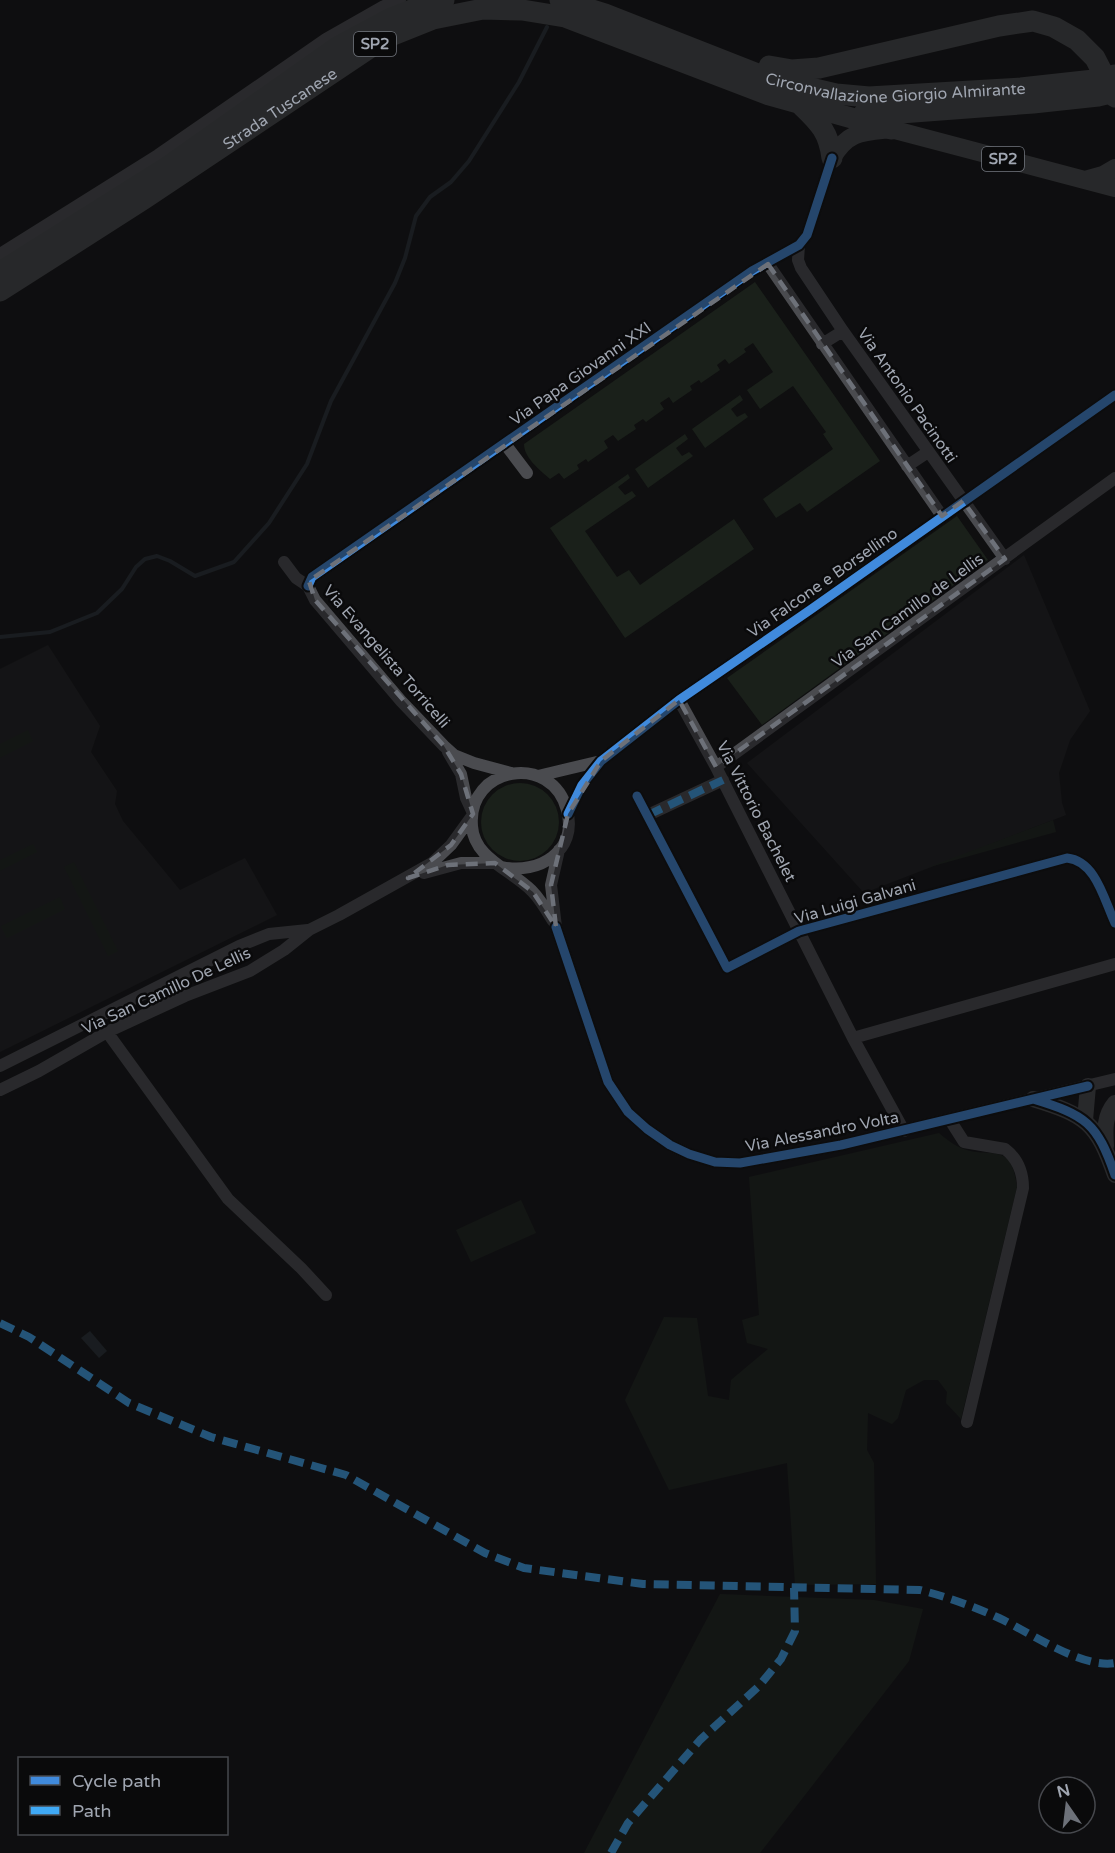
<svg xmlns="http://www.w3.org/2000/svg" width="1115" height="1853" viewBox="0 0 1115 1853" font-family="'Varela Round',sans-serif">
<rect width="100%" height="100%" fill="#0f0f10"/>
<path fill="#1c1c1e" d="M 1024,555 L 1090,711 L 1070,740 L 1059,773 L 1062,803 L 1066,815 L 864,893 L 747,763 Z
M 48,645 L 100,726 L 91,752 L 117,791 L 115,804 L 123,821 L 180,890 L 245,858 L 277,915 L 0,1052 L 0,669 Z"/>
<path fill="#1a201a" d="M 755,282 L 880,461 L 807,512 L 800,503 L 776,518 L 763,499 L 833,449 L 823,434 L 826,432 L 793,386 L 760,409 L 747,390 L 773,372 L 753,343 L 744,349 L 746,352 L 729,364 L 725,359 L 717,365 L 720,370 L 701,383 L 699,380 L 690,386 L 692,390 L 673,403 L 669,397 L 660,403 L 664,409 L 646,422 L 643,419 L 634,425 L 636,429 L 618,441 L 613,435 L 604,441 L 608,448 L 588,462 L 586,459 L 577,465 L 579,469 L 564,479 L 559,473 L 550,479 C 540,470 524,458 524,444 Z
M 740,395 L 743,400 L 731,409 L 737,417 L 745,413 L 748,417 L 705,448 L 692,429 Z
M 685,434 L 688,439 L 676,448 L 682,456 L 689,452 L 693,456 L 648,488 L 635,469 Z
M 628,474 L 630,478 L 618,487 L 625,495 L 632,491 L 636,496 L 585,531 L 617,577 L 629,570 L 640,585 L 734,519 L 754,549 L 625,638 L 550,528 Z
M 957,516 L 988,560 L 762,725 L 727,678 Z
M 28,730 L 33,741 L 0,758 L 0,744 Z
M481 822a39 39 0 1 1 78 0a39 39 0 1 1-78 0Z
M 1053,820 L 1056,832 L 926,868 Z
M 33,844 L 37,852 L 0,871 L 0,860 Z
M 74,862 L 118,951 L 108,956 L 64,867 Z
M 60,897 L 65,909 L 7,938 L 1,926 Z
M 939,1133 C 945,1138 952,1144 959,1147 C 987,1161 1012,1138 1017,1187 L 961,1419 L 946,1403 L 947,1392 L 938,1380 L 924,1380 L 906,1390 L 898,1418 L 892,1424 L 868,1413 L 867,1450 L 874,1463 L 876,1584 L 795,1585 L 787,1463 L 669,1490 L 625,1400 L 664,1317 L 697,1318 L 708,1396 L 729,1400 L 731,1380 L 768,1349 L 747,1343 L 742,1320 L 759,1315 L 749,1177 Z
M 521,1200 L 536,1233 L 471,1262 L 456,1230 Z
M 720,1594 L 874,1600 L 923,1609 L 909,1661 L 760,1853 L 584,1853 Z"/>
<path fill="#262d33" d="M 90,1331 L 107,1351 L 99,1358 L 81,1338 Z"/>
<g fill="none" stroke-linecap="round" stroke-linejoin="round">
<path stroke="#262d33" stroke-width="4" d="M 0,637 L 50,632 L 97,613 L 122,589 L 136,567 L 145,559 L 157,556 L 170,561 L 195,576 L 234,562 L 269,523 L 307,464 L 331,401 L 395,283 L 405,258 L 416,216 L 430,197 L 451,182 L 469,161 L 519,82 L 547,27"/>
<path stroke="#4a4b4f" stroke-width="12" d="M 799,245 L 798,260 L 801,268 L 843,331 L 1005,559
M 0,254 L 158,155 L 326,39 L 384,6 L 400,0
M 768,264 L 942,516
M 822,344 L 843,331
M 505,444 L 527,473
M 907,466 L 928,452
M 284,562 L 296,578 L 308,586
M 308,586 L 312,577 L 752,271 L 799,245 L 807,235 L 832,158
M 308,586 L 315,600 L 401,701 L 444,746 L 454,755 L 474,763 L 511,773
M 679,700 L 716,767 L 853,1038 L 904,1131
M 448,752 L 461,774 L 466,798 L 472,811
M 716,767 L 1115,478
M 538,776 L 601,761
M 637,796 L 727,968 L 799,931 L 1067,858 C 1096,861 1104,900 1115,923
M 568,814 L 582,785 L 601,761 L 679,700 L 810,610 L 1115,395
M 648,815 L 723,780
M 559,850 L 551,885 L 556,927 L 608,1082 L 628,1112 L 647,1129 L 670,1145 L 689,1154 L 715,1162 L 740,1163 L 841,1145 L 1115,1079
M 502,867 C 539,875 578,851 567,810 C 552,752 467,766 472,826 C 474,859 512,870 532,891 C 540,899 547,911 553,921
M 424,873 L 461,863 L 495,863
M 107,1032 L 228,1199 L 301,1268 L 326,1295
M 853,1038 L 1115,964
M 0,1066 L 239,946 L 269,934 L 308,930
M 0,1090 L 39,1071 L 107,1032 L 185,996 L 250,971 L 284,950 L 309,930 L 339,915 L 432,863 L 451,845 L 472,816
M 950,1120 L 964,1142 L 1005,1149 C 1018,1159 1023,1172 1023,1188 L 967,1422"/>
<path stroke="#48494c" stroke-width="16" d="M 1033,1099 C 1086,1115 1097,1123 1115,1175
M 1085,1120 L 1088,1086
M 1106,1146 C 1105,1130 1104,1116 1115,1103"/>
<path stroke="#46484a" stroke-width="18" d="M 832,158 C 848,131 862,132 891,129 L 1115,188
M 1085,180 L 1103,175 L 1115,168"/>
<g stroke="#46484a" stroke-width="21">
<path id="s1" d="M 560,0 L 605,14 L 768,78 L 836,94 L 869,97 L 1021,88 L 1094,80 L 1115,75"/>
<path d="M 769,66 L 792,70 L 819,68 L 999,26 L 1033,21 L 1054,27 L 1077,40 L 1095,58 L 1115,97"/>
<path d="M 802,106 C 820,123 829,133 832,158"/>
<path d="M 864,113 L 887,114 L 1033,103 L 1098,96 L 1115,92"/>
<path d="M 0,272 L 164,169 L 337,47 L 391,18 L 427,4 L 444,0"/>
<path id="s2" d="M 0,291 L 144,199 L 383,39 L 433,19 L 483,9 L 522,10 L 565,17 L 769,95 L 891,129"/>
</g>
<path stroke="#3fa9f5" stroke-width="8" stroke-dasharray="15 8" stroke-linecap="butt" d="M 648,815 L 723,780
M 0,1323 L 29,1337 L 129,1403 L 211,1437 L 346,1475 L 485,1553 L 524,1568 L 643,1584 L 920,1590 C 947,1597 973,1606 999,1618 C 1029,1632 1082,1669 1115,1663
M 611,1853 L 628,1823 L 700,1740 L 759,1686 L 781,1659 L 795,1631 L 794,1588"/>
<defs>
<path id="cycleway" d="M 308,586 L 312,577 L 752,271 L 799,245 L 807,235 L 832,158
M 637,796 L 727,968 L 799,931 L 1067,858 C 1096,861 1104,900 1115,923
M 568,814 L 582,785 L 601,761 L 679,700 L 810,610 L 1115,395
M 556,927 L 608,1082 L 628,1112 L 647,1129 L 670,1145 L 689,1154 L 715,1162 L 740,1163 L 841,1145 L 1088,1086
M 1033,1099 C 1086,1115 1097,1123 1115,1175"/>
</defs>
<use href="#cycleway" stroke="#0a0a0b" stroke-width="13"/>
<use href="#cycleway" stroke="#408adc" stroke-width="9"/>
</g>
<path d="M0 0H1115V1853H0ZM 768,264 L 942,516 L 963,501 L 1005,559 L 716,767 L 679,700 L 601,761 L 568,814 L 551,885 L 556,927 L 533,892 L 495,863 L 448,865 L 408,878 L 451,845 L 473,814 L 461,774 L 444,746 L 315,600 L 309,581 Z" fill="#0f0f10" fill-opacity=".55" fill-rule="evenodd"/>
<path fill="none" stroke="#6d7179" stroke-width="4.5" stroke-dasharray="12 8" stroke-linejoin="round" d="M 768,264 L 942,516 L 963,501 L 1005,559 L 716,767 L 679,700 L 601,761 L 568,814 L 551,885 L 556,927 L 533,892 L 495,863 L 448,865 L 408,878 L 451,845 L 473,814 L 461,774 L 444,746 L 315,600 L 309,581 Z"/>
<g text-anchor="middle" stroke-width="5" stroke-linejoin="round" paint-order="stroke">
<g fill="#0a0a0b" stroke="#73777f" stroke-width="1.5">
<rect x="354" y="32" width="42" height="24" rx="4.5"/>
<rect x="982" y="147" width="42" height="24" rx="4.5"/>
</g>
<g font-size="15" font-weight="bold" fill="#a0a6b1">
<text x="375" y="49">SP2</text>
<text x="1003" y="164">SP2</text>
</g>
<g font-size="16" fill="#a0a6b1" stroke="#0a0a0b">
<text dy="6" stroke="none"><textPath href="#s1" startOffset="351">Circonvallazione Giorgio Almirante</textPath></text>
<text dy="6" stroke="none"><textPath href="#s2" startOffset="334">Strada Tuscanese</textPath></text>
<text transform="translate(580 373) rotate(-35)" y="6">Via Papa Giovanni XXI</text>
<text transform="translate(908 395) rotate(55)" y="6">Via Antonio Pacinotti</text>
<text transform="translate(822 582) rotate(-35)" y="6">Via Falcone e Borsellino</text>
<text transform="translate(907 610) rotate(-36)" y="6">Via San Camillo de Lellis</text>
<text transform="translate(387 656) rotate(49)" y="6">Via Evangelista Torricelli</text>
<text transform="translate(757 811) rotate(63)" y="6">Via Vittorio Bachelet</text>
<text transform="translate(855 901) rotate(-16)" y="6">Via Luigi Galvani</text>
<text transform="translate(166 990) rotate(-25)" y="6">Via San Camillo De Lellis</text>
<text transform="translate(822 1131) rotate(-11)" y="6">Via Alessandro Volta</text>
</g>
</g>
<rect x="18" y="1757" width="210" height="78" fill="#0a0a0b" stroke="#46484d" stroke-width="1.5"/>
<rect x="30" y="1776" width="30" height="9" fill="#408adc" stroke="#46484d" stroke-width="1.5"/>
<text x="72" y="1787" font-size="18" fill="#a0a6b1">Cycle path</text>
<rect x="30" y="1806" width="30" height="9" fill="#3fa9f5" stroke="#46484d" stroke-width="1.5"/>
<text x="72" y="1817" font-size="18" fill="#a0a6b1">Path</text>
<g transform="translate(1067 1805) rotate(346)"><circle r="28" fill="#0a0a0b" stroke="#46484d" stroke-width="1.5"/>
<path d="M0-4.5L10 22L0 15L-10 22Z" fill="#6d7179"/>
<text y="-9" font-size="16" font-weight="bold" text-anchor="middle" fill="#a0a6b1">N</text>
</g>
</svg>
